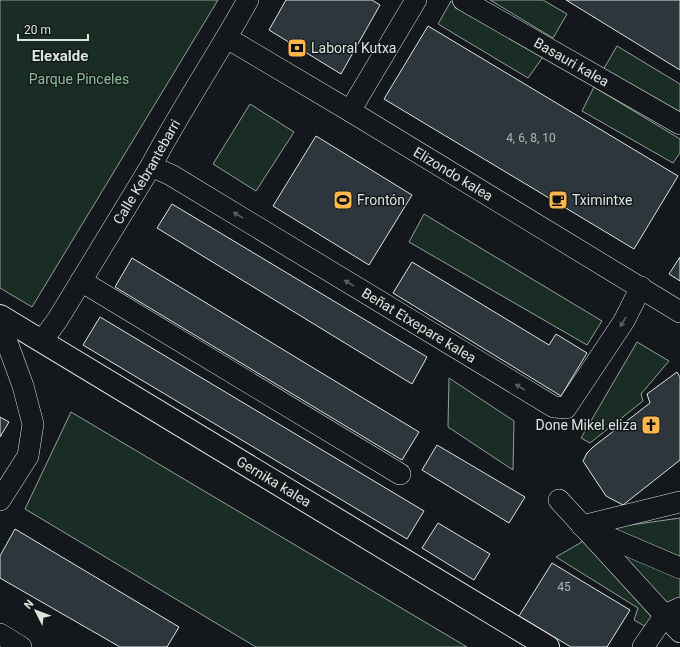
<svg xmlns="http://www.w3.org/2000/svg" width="680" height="647" viewBox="0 0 680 647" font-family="Roboto,sans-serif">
<rect width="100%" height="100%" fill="#14181c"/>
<path fill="#1a2d24" stroke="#939e99" d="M 0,0 L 218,0 L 32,307 L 0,288 Z
M 490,0 L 543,0 L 567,14 L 553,38 Z
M 451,1 L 543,57 L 528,78 L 438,24 Z
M 617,46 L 680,84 L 680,114 L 603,70 Z
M 594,87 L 680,139 L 680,153 L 673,163 L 582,111 Z
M 250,104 L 294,132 L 256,191 L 213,164 Z
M 424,214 L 602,321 L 587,345 L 409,242 Z
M 637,342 L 669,361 L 641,394 L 643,401 L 590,443 L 581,438 Z
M 449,378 L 514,421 L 513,470 L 448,427 Z
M 71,412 L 467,647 L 256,647 L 25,509 Z
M 680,518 L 680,560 L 609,528 Z
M 587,539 L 660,614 L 648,628 L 634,620 L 638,608 L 556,557 Z
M 607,543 L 680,578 L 680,599 L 667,606 Z"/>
<path fill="#2c363c" stroke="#d8e6dc" d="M 286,0 L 372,0 L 380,5 L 341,74 L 269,30 Z
M 566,0 L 680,0 L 680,70 Z
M 428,26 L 678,176 L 634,249 L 384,99 Z
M 316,136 L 412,195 L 369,265 L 273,206 Z
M 172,204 L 427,357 L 412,384 L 157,228 Z
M 680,257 L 680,281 L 669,274 Z
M 132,258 L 419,432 L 402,460 L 115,287 Z
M 412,262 L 549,345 L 556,334 L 587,353 L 561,396 L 393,293 Z
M 100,317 L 424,511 L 407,539 L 83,345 Z
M 677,372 L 680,377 L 680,460 L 623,505 L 606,496 L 583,461 L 587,453 L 593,447 L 650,403 L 647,394 Z
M 0,417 L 9,422 L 0,437 Z
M 437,445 L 525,497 L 509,523 L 422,470 Z
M 438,523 L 490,554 L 474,580 L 422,548 Z
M 15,529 L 179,627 L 167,647 L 120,647 L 0,578 L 0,556 Z
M 552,563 L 630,610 L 607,647 L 571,647 L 519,616 Z"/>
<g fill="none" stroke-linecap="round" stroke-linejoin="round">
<defs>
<g id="street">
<path id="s1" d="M 463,0 L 680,124"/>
<path id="s2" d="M 227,38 L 350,111 L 680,312"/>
<path d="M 350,111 L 416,0"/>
<path id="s3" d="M 151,166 L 171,175 L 554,407 L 566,408 L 624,321 L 641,287"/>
<path d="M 81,281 L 400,474"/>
<path d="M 0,323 L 23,386 L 33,424 L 28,456 L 0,500"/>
<path id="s4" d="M 42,341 L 58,319 L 151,166 C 181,109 217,56 248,0"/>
<path d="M 559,500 L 680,632"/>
<path d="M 680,502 L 582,526 L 680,568"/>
<path d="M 0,634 L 21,647"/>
<path d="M 643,647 L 665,615 L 680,608"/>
</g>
<g id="primary">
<path id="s5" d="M 0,316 L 548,647"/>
</g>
</defs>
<use href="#street" stroke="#d8e6dc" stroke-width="22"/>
<use href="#primary" stroke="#d8e6dc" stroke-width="24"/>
<use href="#street" stroke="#14181c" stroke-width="21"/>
<use href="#primary" stroke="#14181c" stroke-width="22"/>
</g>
<defs><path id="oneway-solid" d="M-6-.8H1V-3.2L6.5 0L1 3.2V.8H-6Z"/></defs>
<g fill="#59605f">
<use href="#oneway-solid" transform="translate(238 215) rotate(-149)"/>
<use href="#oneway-solid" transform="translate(349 283) rotate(-149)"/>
<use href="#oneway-solid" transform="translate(623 322) rotate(121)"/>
<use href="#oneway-solid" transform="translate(520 387) rotate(-149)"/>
</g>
<defs>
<symbol id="bank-square" viewBox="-11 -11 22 22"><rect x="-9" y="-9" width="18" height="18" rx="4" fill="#ffb74d" stroke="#14181c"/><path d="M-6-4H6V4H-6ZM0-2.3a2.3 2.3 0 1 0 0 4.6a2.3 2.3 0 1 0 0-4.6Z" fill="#111"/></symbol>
<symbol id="stadium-square" viewBox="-11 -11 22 22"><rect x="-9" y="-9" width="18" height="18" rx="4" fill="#ffb74d" stroke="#14181c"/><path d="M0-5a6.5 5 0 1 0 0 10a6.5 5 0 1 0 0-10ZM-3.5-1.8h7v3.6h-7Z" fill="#111"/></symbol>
<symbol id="cafe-square" viewBox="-11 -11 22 22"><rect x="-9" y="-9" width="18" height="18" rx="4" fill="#ffb74d" stroke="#14181c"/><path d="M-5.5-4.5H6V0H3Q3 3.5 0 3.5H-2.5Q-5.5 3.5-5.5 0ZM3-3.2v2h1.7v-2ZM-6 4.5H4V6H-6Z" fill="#111"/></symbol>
<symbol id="church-square" viewBox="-11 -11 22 22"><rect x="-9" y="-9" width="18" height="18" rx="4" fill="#ffb74d" stroke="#14181c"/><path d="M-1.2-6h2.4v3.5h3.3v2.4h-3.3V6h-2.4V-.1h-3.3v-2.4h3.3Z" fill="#111"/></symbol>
</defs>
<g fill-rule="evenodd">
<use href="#bank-square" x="286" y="37" width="22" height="22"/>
<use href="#stadium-square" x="332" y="189" width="22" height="22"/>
<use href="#cafe-square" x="547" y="189" width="22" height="22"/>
<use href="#church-square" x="640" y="414" width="22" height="22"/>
</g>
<g text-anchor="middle" stroke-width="3" stroke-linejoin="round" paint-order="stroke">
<g font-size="12" fill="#adbab4">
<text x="531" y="142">4, 6, 8, 10</text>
<text x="564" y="591">45</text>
</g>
<g font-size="14" fill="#d8e6dc" stroke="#14181c" text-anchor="start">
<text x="311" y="53">Laboral Kutxa</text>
<text x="357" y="205">Frontón</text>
<text x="572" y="205">Tximintxe</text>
<text x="637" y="430" text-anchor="end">Done Mikel eliza</text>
</g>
<g font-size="14" fill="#d8e6dc" stroke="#14181c">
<text dy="5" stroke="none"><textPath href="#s1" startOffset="125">Basauri kalea</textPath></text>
<text dy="5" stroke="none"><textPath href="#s4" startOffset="199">Calle Kebrantebarri</textPath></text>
<text dy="5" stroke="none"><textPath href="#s2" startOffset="264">Elizondo kalea</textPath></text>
<text dy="5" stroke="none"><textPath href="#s3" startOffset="312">Beñat Etxepare kalea</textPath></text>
<text dy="5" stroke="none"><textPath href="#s5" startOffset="320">Gernika kalea</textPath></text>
</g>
<g font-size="14" fill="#8ac095" stroke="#14181c">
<text x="79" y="84">Parque Pinceles</text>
</g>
<g font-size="15" font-weight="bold" fill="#d8e6dc" stroke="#14181c">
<text x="60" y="61">Elexalde</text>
</g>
</g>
<g transform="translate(36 611) rotate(312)" stroke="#14181c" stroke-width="3" paint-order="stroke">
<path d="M0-3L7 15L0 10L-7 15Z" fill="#d8e6dc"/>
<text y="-6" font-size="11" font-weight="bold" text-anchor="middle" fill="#d8e6dc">N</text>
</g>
<path d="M18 34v6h70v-6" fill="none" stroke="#d8e6dc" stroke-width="2"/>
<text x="24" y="34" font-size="12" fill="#d8e6dc" stroke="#14181c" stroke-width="3" paint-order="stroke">20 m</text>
</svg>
